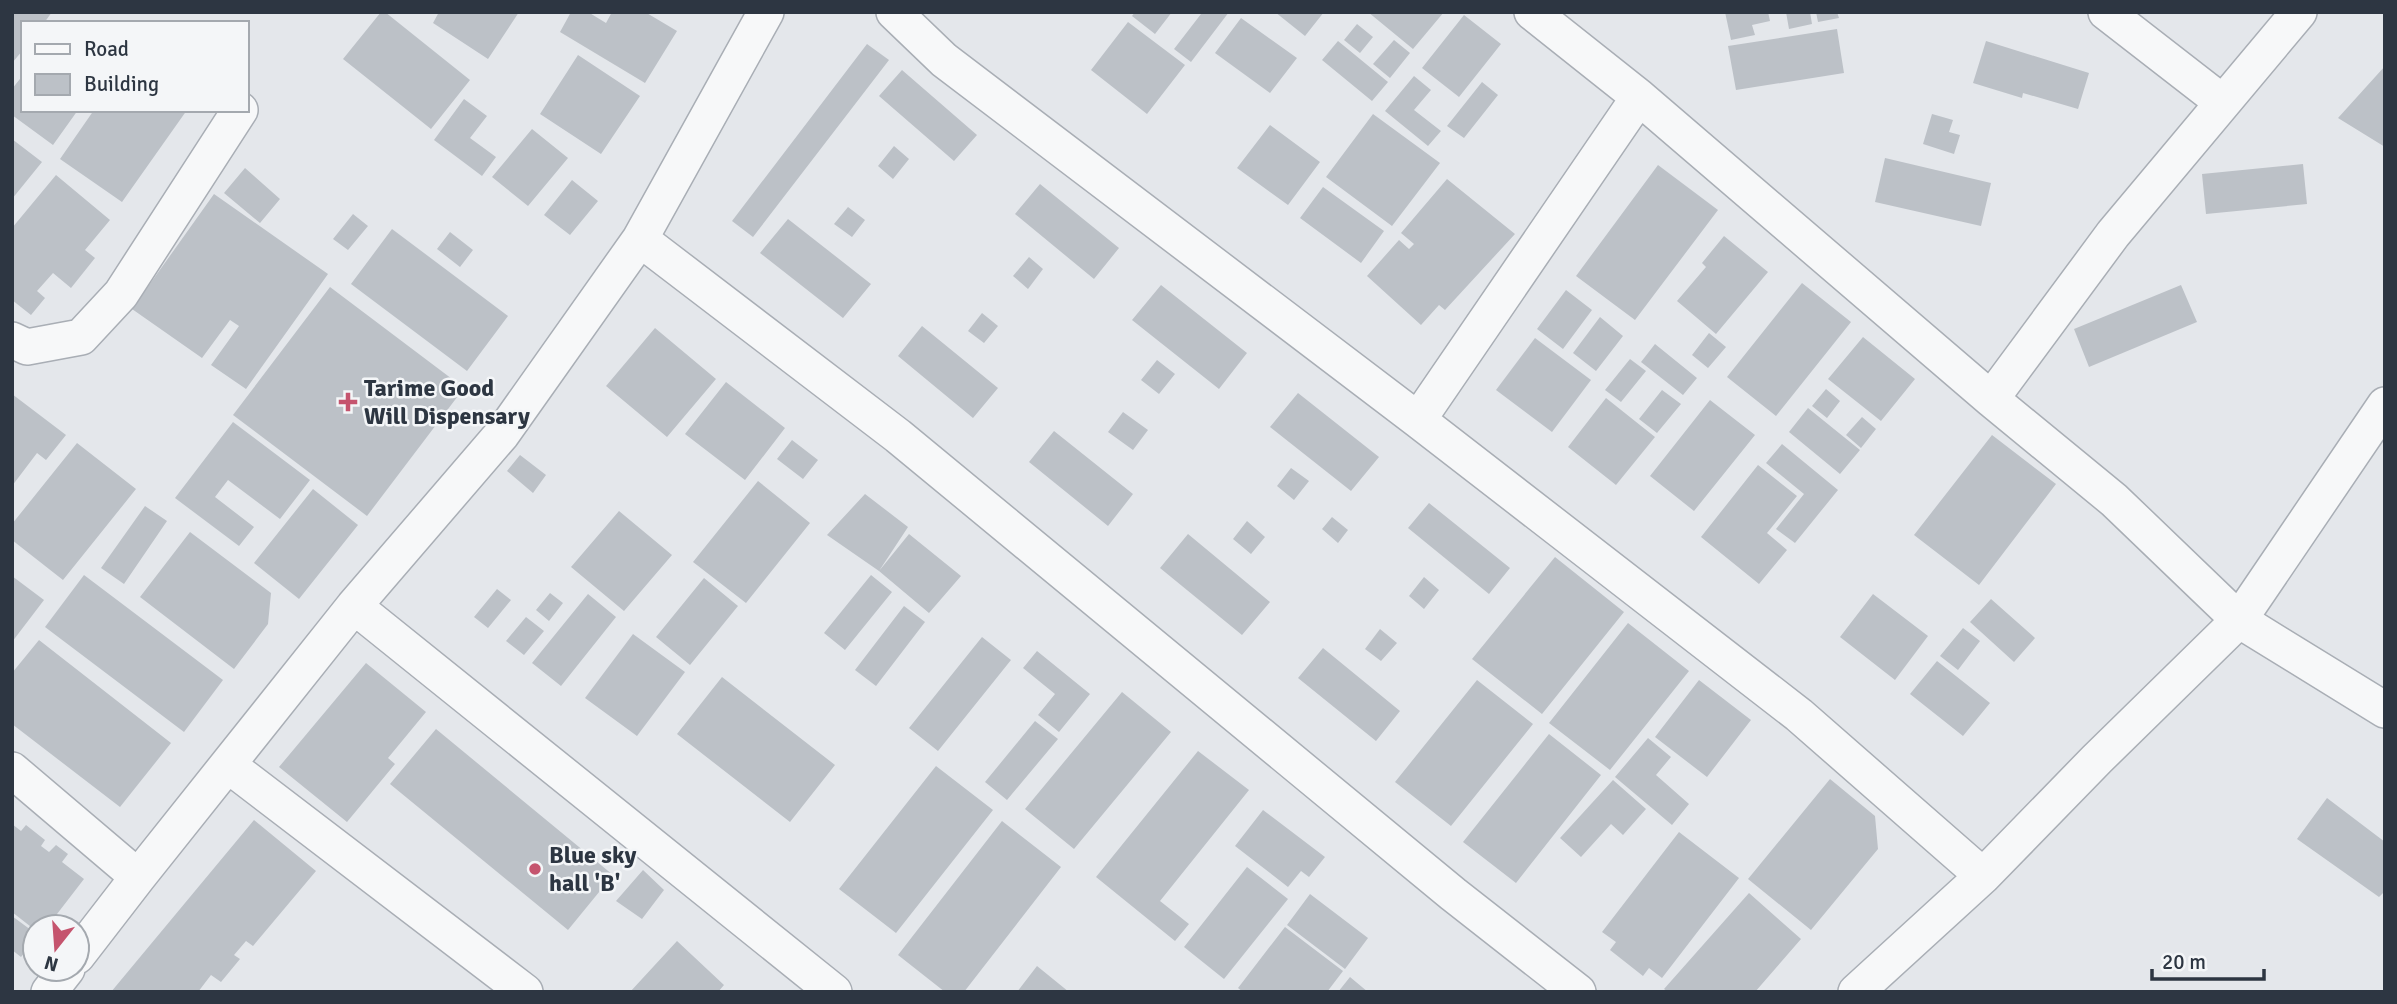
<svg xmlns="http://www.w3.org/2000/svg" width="2397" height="1004" viewBox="0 0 2397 1004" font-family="Signika,sans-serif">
<rect width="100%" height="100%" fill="#e4e7eb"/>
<path fill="#bcc1c7" d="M 12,12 L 52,12 L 44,23 L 23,23 L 23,50 L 12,63 Z
M 381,12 L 385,12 L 470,80 L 431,129 L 343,59 Z
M 439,12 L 519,12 L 488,59 L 433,23 Z
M 571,12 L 588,12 L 606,23 L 612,12 L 645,12 L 677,31 L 645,83 L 560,32 Z
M 1135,12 L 1172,12 L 1155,34 L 1132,16 Z
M 1198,12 L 1229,12 L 1191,62 L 1174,49 L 1201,14 Z
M 1275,12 L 1324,12 L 1305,36 Z
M 1368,12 L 1444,12 L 1413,49 Z
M 1725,12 L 1768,12 L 1770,21 L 1752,25 L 1755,35 L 1731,40 Z
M 1786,12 L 1810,12 L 1812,24 L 1789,29 Z
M 1816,12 L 1837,12 L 1839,18 L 1818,22 Z
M 1464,15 L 1501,44 L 1459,97 L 1422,68 Z
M 1241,18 L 1297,58 L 1270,93 L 1215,53 Z
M 1128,22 L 1185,65 L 1147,114 L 1091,70 Z
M 1357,24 L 1373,37 L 1360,53 L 1344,40 Z
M 1837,29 L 1844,73 L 1736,90 L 1728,46 Z
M 1394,40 L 1410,53 L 1390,78 L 1373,64 Z
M 1338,41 L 1388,82 L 1372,101 L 1322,60 Z
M 1986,41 L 2089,73 L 2078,109 L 2023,93 L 2022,98 L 1973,83 Z
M 867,44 L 889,60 L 753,237 L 732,221 Z
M 578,55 L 640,96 L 601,154 L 540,114 Z
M 2385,66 L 2385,147 L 2338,118 Z
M 902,70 L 977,135 L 954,161 L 879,96 Z
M 23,75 L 23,110 L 78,110 L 53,145 L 12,115 L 12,89 Z
M 1414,76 L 1431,90 L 1414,110 L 1441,131 L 1428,146 L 1385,111 Z
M 1482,82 L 1498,95 L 1464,138 L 1447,126 Z
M 464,99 L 487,116 L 470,138 L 496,157 L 482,176 L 434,140 Z
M 94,110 L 187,110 L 122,202 L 60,159 Z
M 1373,114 L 1440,163 L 1392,226 L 1326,177 Z
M 1932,114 L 1953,120 L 1949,132 L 1960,135 L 1954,154 L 1923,144 Z
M 1270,125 L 1320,162 L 1288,205 L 1237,168 Z
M 532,129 L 568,158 L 528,206 L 492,177 Z
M 12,139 L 42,162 L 12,199 Z
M 894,146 L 909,159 L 893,179 L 878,166 Z
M 1885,158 L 1991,183 L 1981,226 L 1875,202 Z
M 2303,164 L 2307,204 L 2206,214 L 2202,174 Z
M 1658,165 L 1718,210 L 1635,320 L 1576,276 Z
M 245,168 L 280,199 L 260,223 L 224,193 Z
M 56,175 L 110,220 L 85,250 L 95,258 L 71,288 L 53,273 L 37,291 L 45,298 L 31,315 L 12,300 L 12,228 Z
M 1447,179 L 1515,234 L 1445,310 L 1439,305 L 1421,325 L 1367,276 L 1399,240 L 1409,249 L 1414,244 L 1401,233 Z
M 572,180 L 598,201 L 570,235 L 544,215 Z
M 1040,184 L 1119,248 L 1094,279 L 1015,214 Z
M 1323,187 L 1384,231 L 1361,263 L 1300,218 Z
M 214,194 L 328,274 L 246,389 L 211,365 L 239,326 L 230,320 L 202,358 L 132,309 Z
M 848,207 L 865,220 L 852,237 L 834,224 Z
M 353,214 L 368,226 L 348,250 L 333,239 Z
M 788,219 L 871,284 L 843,318 L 760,253 Z
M 392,229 L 508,316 L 467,371 L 351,284 Z
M 450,232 L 473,250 L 460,267 L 437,249 Z
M 1724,236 L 1768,272 L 1716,334 L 1677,301 L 1706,267 L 1702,263 Z
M 1029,257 L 1043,269 L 1028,289 L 1013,276 Z
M 1802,283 L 1851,322 L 1776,416 L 1727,377 Z
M 1161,285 L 1247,353 L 1219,389 L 1132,320 Z
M 2181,285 L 2197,322 L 2089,367 L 2074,329 Z
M 330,287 L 464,388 L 367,516 L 233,415 Z
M 1566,290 L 1592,310 L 1563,349 L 1537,329 Z
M 982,313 L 998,326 L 984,343 L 968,331 Z
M 1600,317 L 1623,336 L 1596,371 L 1573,353 Z
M 922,326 L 998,388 L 973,418 L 898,356 Z
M 655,328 L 716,379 L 667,437 L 606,386 Z
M 1709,333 L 1726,347 L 1708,368 L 1692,355 Z
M 1863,337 L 1915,379 L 1881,421 L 1828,379 Z
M 1535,338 L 1591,380 L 1552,432 L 1496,390 Z
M 1655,344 L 1697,378 L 1683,395 L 1641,362 Z
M 1630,359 L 1646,371 L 1621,402 L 1605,390 Z
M 1157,360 L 1175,374 L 1159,394 L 1141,380 Z
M 726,382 L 785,428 L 745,480 L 685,434 Z
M 1826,389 L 1840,401 L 1827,418 L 1812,406 Z
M 1662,390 L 1681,404 L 1657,433 L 1639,419 Z
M 1298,393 L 1379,457 L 1351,491 L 1270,427 Z
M 12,394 L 66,435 L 46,460 L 37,453 L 12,486 Z
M 1606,398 L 1655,437 L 1616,485 L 1568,447 Z
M 1710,400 L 1755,435 L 1694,511 L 1650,476 Z
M 1808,408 L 1860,450 L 1840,474 L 1789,432 Z
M 1123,412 L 1148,430 L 1133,450 L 1108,432 Z
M 1862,417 L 1876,429 L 1861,448 L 1846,435 Z
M 233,422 L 310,480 L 280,519 L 228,480 L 215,497 L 254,527 L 239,546 L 175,498 Z
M 1054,431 L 1133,494 L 1108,526 L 1029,462 Z
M 1992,435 L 2056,484 L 1979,585 L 1914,535 Z
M 792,440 L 818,460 L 803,479 L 777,459 Z
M 77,443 L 136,489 L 63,580 L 12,540 L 12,524 Z
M 1782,444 L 1838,490 L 1795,543 L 1776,529 L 1804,494 L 1766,463 Z
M 520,455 L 546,475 L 533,493 L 507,471 Z
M 1758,465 L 1797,496 L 1767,533 L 1787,550 L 1759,584 L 1701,537 Z
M 1291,468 L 1309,481 L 1294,500 L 1277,486 Z
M 758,481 L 810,523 L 746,603 L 693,562 Z
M 313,489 L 358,525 L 299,599 L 254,563 Z
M 865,494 L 908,527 L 879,571 L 827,535 Z
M 1429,503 L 1510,568 L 1489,594 L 1408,528 Z
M 145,506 L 167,521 L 124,584 L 101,568 Z
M 619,511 L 672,555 L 624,611 L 571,567 Z
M 1332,517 L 1348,530 L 1338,543 L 1322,529 Z
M 1247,521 L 1265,537 L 1251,554 L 1233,539 Z
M 190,532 L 271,593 L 268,624 L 234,669 L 140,597 Z
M 909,534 L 961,576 L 929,613 L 879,571 Z
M 1188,534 L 1270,602 L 1242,635 L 1160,568 Z
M 1555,557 L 1624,612 L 1542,714 L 1472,659 Z
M 84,575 L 223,680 L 184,732 L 45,627 Z
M 871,575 L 892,592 L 845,650 L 824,633 Z
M 12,576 L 44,600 L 12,642 Z
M 1424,577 L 1439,590 L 1424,609 L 1409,596 Z
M 704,578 L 738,606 L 690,665 L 656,637 Z
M 497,589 L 511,600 L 488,628 L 474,617 Z
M 550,593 L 563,603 L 549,621 L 536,610 Z
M 588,594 L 616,617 L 561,686 L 532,663 Z
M 1873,594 L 1928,636 L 1895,680 L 1840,637 Z
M 1991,599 L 2035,638 L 2014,662 L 1970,622 Z
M 904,606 L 925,622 L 876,686 L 855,670 Z
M 526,617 L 544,631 L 524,655 L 506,641 Z
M 1628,623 L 1689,671 L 1610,770 L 1549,723 Z
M 1963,628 L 1980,641 L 1958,670 L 1940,656 Z
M 1380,629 L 1397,643 L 1381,661 L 1365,649 Z
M 633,634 L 685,672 L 637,736 L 585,698 Z
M 982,637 L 1011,660 L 938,751 L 909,728 Z
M 39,640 L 171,743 L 120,807 L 12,724 L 12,673 Z
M 1323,648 L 1400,711 L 1376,741 L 1298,678 Z
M 1037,651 L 1090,694 L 1059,732 L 1038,715 L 1055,694 L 1023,668 Z
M 1937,661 L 1990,703 L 1963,736 L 1910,694 Z
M 366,663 L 426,712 L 388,758 L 395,764 L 347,822 L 279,767 Z
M 722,677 L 835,765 L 790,822 L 677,734 Z
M 1477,680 L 1533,724 L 1451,826 L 1395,782 Z
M 1699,680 L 1751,720 L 1707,777 L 1655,737 Z
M 1122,692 L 1171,732 L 1074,849 L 1025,809 Z
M 1035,721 L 1058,739 L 1007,800 L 985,782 Z
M 436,729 L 613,875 L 568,930 L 390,784 Z
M 1549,734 L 1601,775 L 1516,883 L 1463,842 Z
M 1648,738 L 1671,757 L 1656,775 L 1689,804 L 1672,825 L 1615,777 Z
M 1198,751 L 1249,790 L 1160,901 L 1189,924 L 1175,941 L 1096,877 Z
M 936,766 L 993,810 L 896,933 L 839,889 Z
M 1830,779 L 1875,816 L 1878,849 L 1811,930 L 1748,879 Z
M 1613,780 L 1646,809 L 1623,835 L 1611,824 L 1581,857 L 1560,838 Z
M 2327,798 L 2385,842 L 2385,891 L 2379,897 L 2297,839 Z
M 1263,810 L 1325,857 L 1309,877 L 1301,871 L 1288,887 L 1235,846 Z
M 254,820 L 316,871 L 253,946 L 246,941 L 234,955 L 240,959 L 221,982 L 211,975 L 198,992 L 111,992 Z
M 1002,821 L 1061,867 L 964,992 L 945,992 L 898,955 Z
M 12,824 L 21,831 L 26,825 L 45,840 L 41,846 L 49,852 L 56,845 L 68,854 L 62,862 L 84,879 L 47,927 L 35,927 L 35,930 L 12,912 Z
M 1679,832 L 1739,878 L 1662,978 L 1649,968 L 1643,976 L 1610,950 L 1616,942 L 1602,932 Z
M 1247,867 L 1288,899 L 1224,979 L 1184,947 Z
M 643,870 L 664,890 L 642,919 L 616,901 Z
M 1749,893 L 1801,939 L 1755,992 L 1668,992 L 1664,989 Z
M 1310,894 L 1368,938 L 1345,969 L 1287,925 Z
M 12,916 L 35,933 L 35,940 L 21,957 L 12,950 Z
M 1285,927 L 1343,971 L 1327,992 L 1243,992 L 1238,988 Z
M 677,941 L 724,985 L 718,992 L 630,992 Z
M 1037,966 L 1069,992 L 1017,992 Z
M 1350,977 L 1368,992 L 1338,992 Z"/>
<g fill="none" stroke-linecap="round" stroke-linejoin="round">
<defs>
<path id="minor" d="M 894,12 L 944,60 L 1418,420 L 1799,715 L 1983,876
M 1532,12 L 1639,97 L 1991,399 L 2114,500 L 2239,620 L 2385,710
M 2106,12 L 2222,102
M 640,239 L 898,436 L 1453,894 L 1578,992
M 12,340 L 27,347 L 81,337 L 121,294 L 240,110
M 1991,399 L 2113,234 L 2299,12
M 1418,420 L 1639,97
M 354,606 L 834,992
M 228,765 L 525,992
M 12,770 L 138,877
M 77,956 L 138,877 L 354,606 L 502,434 L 640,239 L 766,12
M 49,992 L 67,969
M 1856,992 L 1983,876 L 2097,759 L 2239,620 L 2385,405"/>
</defs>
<use href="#minor" stroke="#a9aeb5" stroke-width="38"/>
<use href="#minor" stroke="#f7f8f9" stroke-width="35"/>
</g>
<g fill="#c5546e" stroke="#f4f6f8" stroke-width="2.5">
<path d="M344.5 391.5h7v7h7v7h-7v7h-7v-7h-7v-7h7z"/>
<circle cx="535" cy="869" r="7"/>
</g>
<g text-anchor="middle" stroke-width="5" stroke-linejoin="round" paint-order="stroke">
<g font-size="24" font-weight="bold" fill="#2d3642" stroke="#f4f6f8" text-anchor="start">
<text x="364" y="396">Tarime Good<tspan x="364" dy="28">Will Dispensary</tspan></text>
<text x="549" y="863">Blue sky<tspan x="549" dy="28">hall 'B'</tspan></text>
</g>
</g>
<rect width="2397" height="1004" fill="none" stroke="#2d3642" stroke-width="28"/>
<rect x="21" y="21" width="228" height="91" fill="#f4f6f8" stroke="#a4a9af" stroke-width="2"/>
<rect x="35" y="44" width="35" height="10" fill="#f7f8f9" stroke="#a4a9af" stroke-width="2"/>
<text x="84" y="56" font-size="21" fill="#2d3642">Road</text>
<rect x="35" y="74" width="35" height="21" fill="#bcc1c7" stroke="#a4a9af" stroke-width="2"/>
<text x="84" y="91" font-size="21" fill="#2d3642">Building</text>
<g transform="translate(56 948) rotate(197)"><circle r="33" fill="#f4f6f8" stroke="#a4a9af" stroke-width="2"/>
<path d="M0-5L12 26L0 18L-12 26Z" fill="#c5546e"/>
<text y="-10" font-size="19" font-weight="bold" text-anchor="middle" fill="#2d3642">N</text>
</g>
<path d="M2152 969v10h112v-10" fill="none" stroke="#2d3642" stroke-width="3.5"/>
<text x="2162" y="969" font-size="21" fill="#2d3642" stroke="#f4f6f8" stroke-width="5" paint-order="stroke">20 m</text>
</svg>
